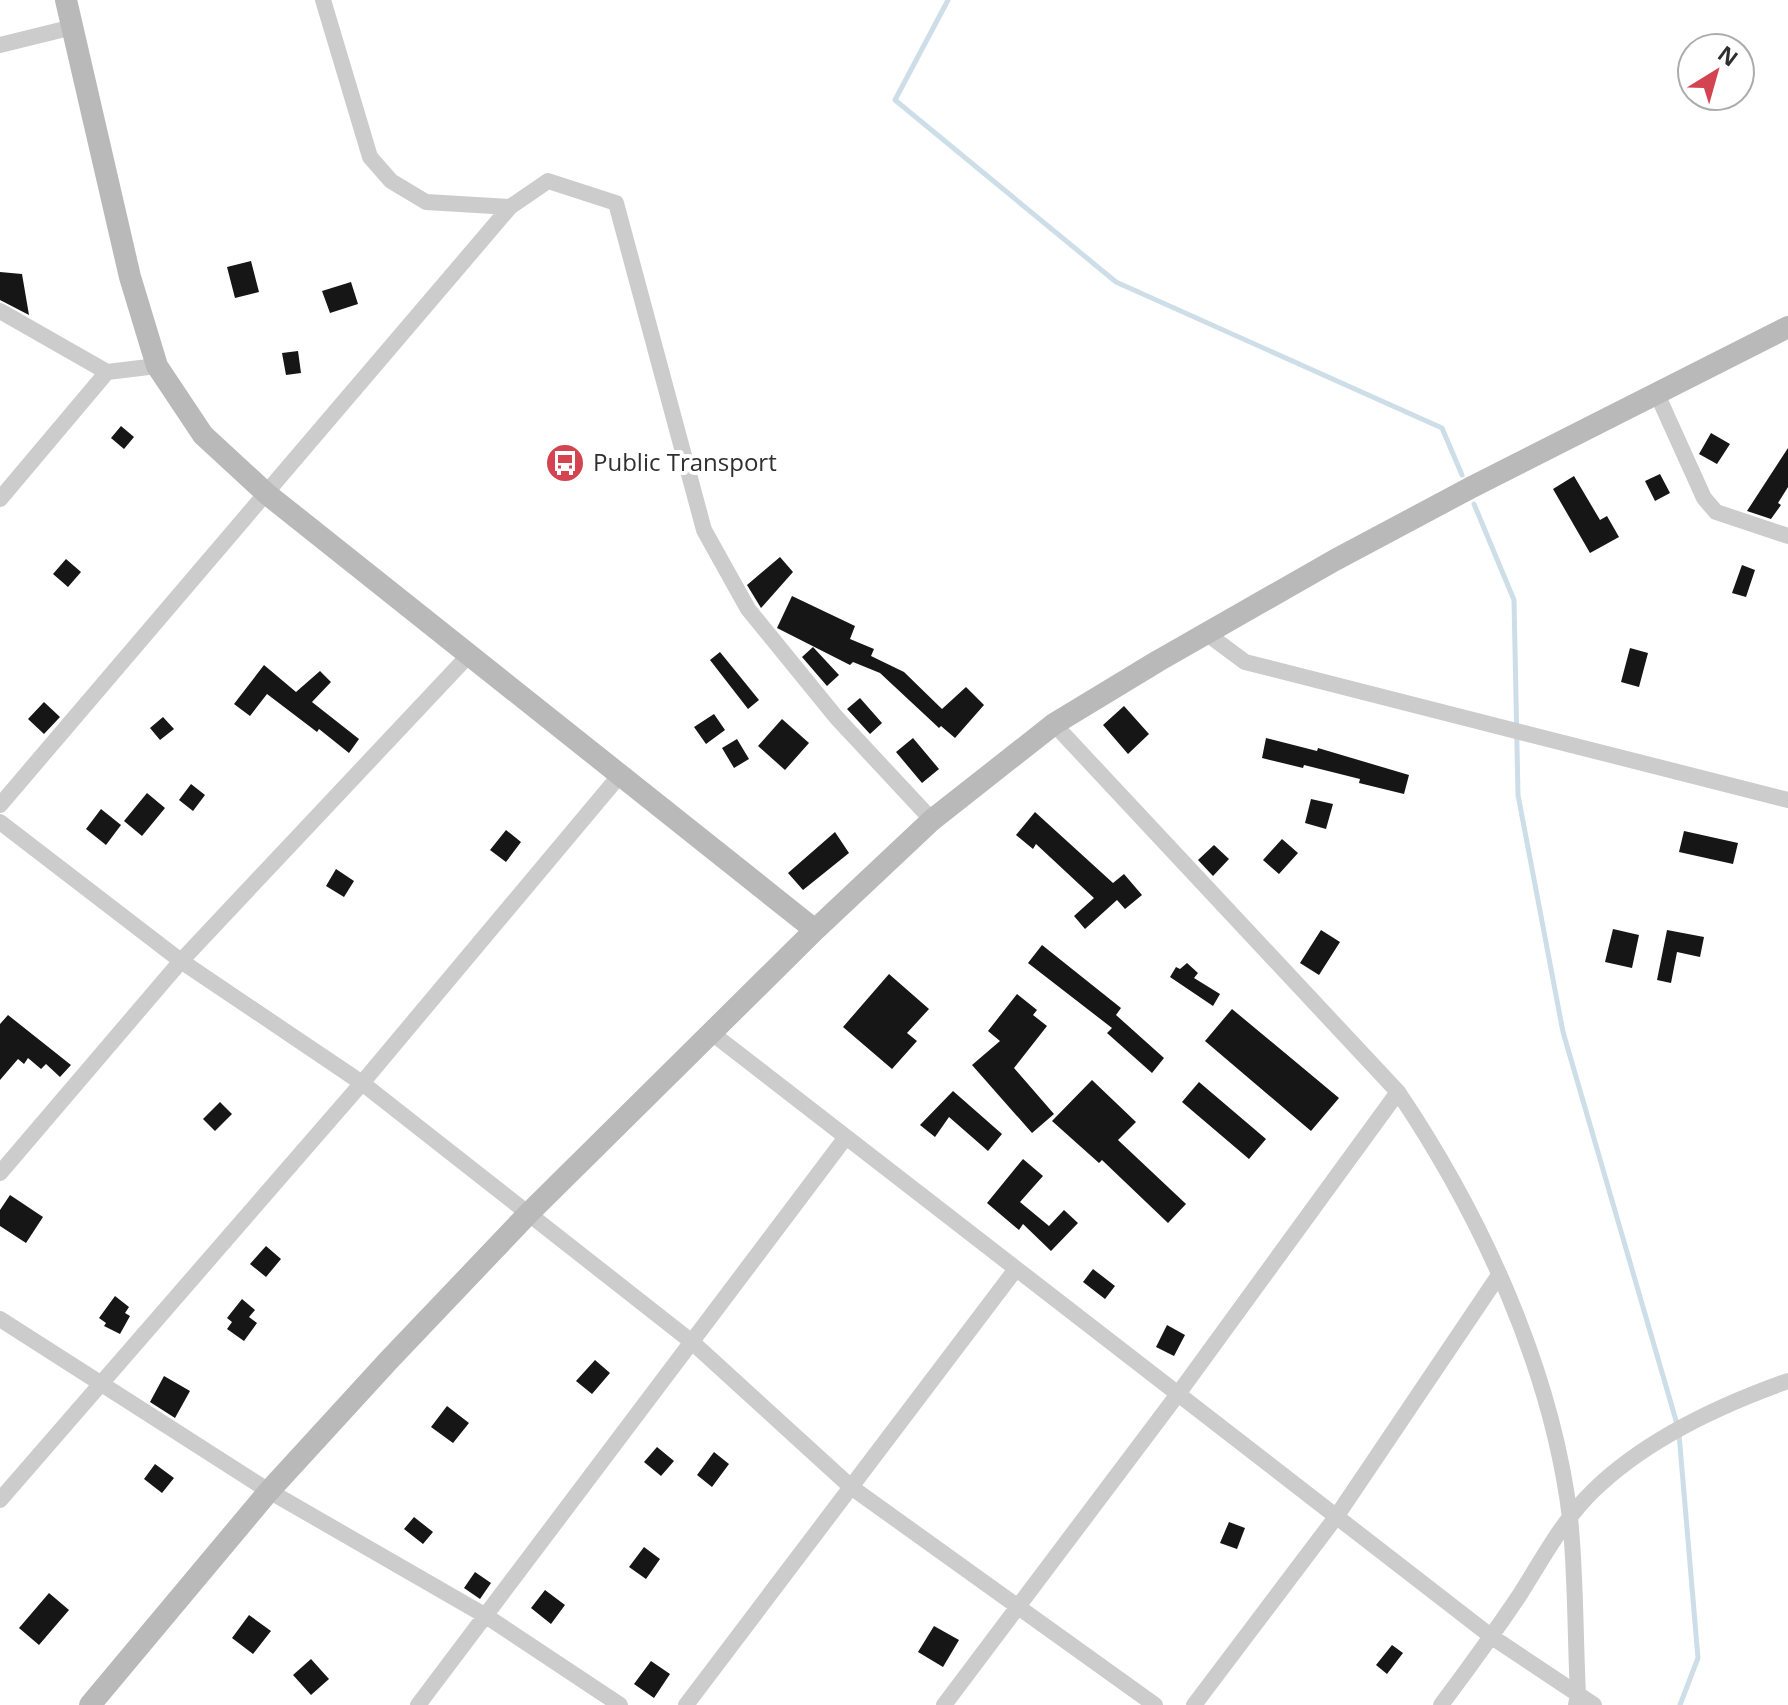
<svg xmlns="http://www.w3.org/2000/svg" width="1788" height="1705" viewBox="0 0 1788 1705" font-family="'Open Sans',sans-serif">
<rect width="100%" height="100%" fill="#fff"/>
<g fill="none" stroke-linecap="round" stroke-linejoin="round">
<path stroke="#cddee8" stroke-width="5" d="M 948,0 L 895,100 L 1116,282 L 1442,428 L 1462,475
M 1474,504 L 1514,600 L 1518,795 L 1563,1032 L 1677,1424
M 1679,1434 L 1698,1658 L 1680,1705"/>
</g>
<path fill="#161616" d="M 251,261 L 259,292 L 235,298 L 227,267 Z
M 0,272 L 22,274 L 29,315 L 0,300 Z
M 351,282 L 358,304 L 330,313 L 322,291 Z
M 298,351 L 301,373 L 286,375 L 282,353 Z
M 121,426 L 134,437 L 124,449 L 111,438 Z
M 1711,433 L 1730,444 L 1717,464 L 1699,454 Z
M 1788,448 L 1788,487 L 1778,503 L 1781,505 L 1771,519 L 1747,511 Z
M 1660,474 L 1670,493 L 1655,501 L 1645,481 Z
M 1574,476 L 1600,520 L 1607,516 L 1619,537 L 1590,553 L 1553,489 Z
M 780,557 L 793,572 L 761,608 L 747,585 Z
M 66,559 L 81,572 L 68,587 L 53,574 Z
M 1742,565 L 1755,570 L 1746,597 L 1732,593 Z
M 792,596 L 855,626 L 850,639 L 874,649 L 871,656 L 904,672 L 942,709 L 966,687 L 984,705 L 955,738 L 941,726 L 939,728 L 880,673 L 853,662 L 850,665 L 777,628 Z
M 813,647 L 839,675 L 827,686 L 802,657 Z
M 1630,648 L 1648,653 L 1639,687 L 1621,682 Z
M 720,652 L 759,700 L 748,709 L 710,660 Z
M 264,665 L 296,692 L 320,671 L 331,682 L 312,702 L 359,739 L 349,753 L 319,729 L 317,732 L 267,694 L 250,716 L 234,704 Z
M 860,698 L 882,723 L 870,734 L 847,709 Z
M 44,702 L 60,717 L 44,734 L 28,719 Z
M 1124,706 L 1149,734 L 1128,754 L 1103,725 Z
M 714,714 L 725,730 L 706,744 L 694,727 Z
M 163,717 L 174,729 L 160,740 L 150,728 Z
M 782,719 L 809,743 L 785,770 L 758,746 Z
M 913,738 L 939,769 L 922,783 L 896,752 Z
M 1266,738 L 1317,751 L 1318,748 L 1409,775 L 1404,794 L 1359,783 L 1360,779 L 1304,765 L 1303,768 L 1262,758 Z
M 737,739 L 749,759 L 734,768 L 722,748 Z
M 191,784 L 205,795 L 193,811 L 179,800 Z
M 147,793 L 165,808 L 142,836 L 124,821 Z
M 1311,799 L 1333,804 L 1326,829 L 1305,823 Z
M 101,809 L 121,825 L 106,845 L 86,829 Z
M 1035,812 L 1113,883 L 1124,874 L 1142,895 L 1125,909 L 1117,900 L 1085,929 L 1074,916 L 1094,898 L 1036,844 L 1033,849 L 1016,835 Z
M 506,830 L 521,842 L 506,862 L 490,850 Z
M 1684,831 L 1738,843 L 1733,864 L 1679,852 Z
M 835,832 L 849,853 L 803,890 L 788,873 Z
M 1282,839 L 1298,853 L 1279,874 L 1263,860 Z
M 1214,845 L 1229,859 L 1213,876 L 1198,860 Z
M 336,869 L 354,881 L 344,897 L 326,886 Z
M 1613,929 L 1639,935 L 1632,968 L 1605,962 Z
M 1321,930 L 1340,942 L 1319,975 L 1300,963 Z
M 1667,930 L 1704,937 L 1700,957 L 1677,952 L 1671,983 L 1657,980 Z
M 1042,945 L 1121,1008 L 1116,1015 L 1164,1058 L 1152,1073 L 1107,1033 L 1112,1028 L 1028,963 Z
M 1187,963 L 1198,973 L 1194,978 L 1220,994 L 1213,1006 L 1170,977 L 1176,967 L 1180,969 Z
M 889,974 L 929,1009 L 907,1033 L 917,1041 L 892,1069 L 843,1027 Z
M 1017,994 L 1037,1010 L 1033,1015 L 1047,1026 L 1014,1068 L 1054,1114 L 1032,1133 L 972,1065 L 1000,1041 L 988,1031 Z
M 1232,1009 L 1339,1098 L 1311,1131 L 1205,1041 Z
M 8,1015 L 71,1065 L 60,1077 L 46,1064 L 41,1069 L 28,1058 L 24,1064 L 18,1059 L 0,1080 L 0,1024 Z
M 1092,1080 L 1136,1122 L 1118,1140 L 1186,1204 L 1168,1223 L 1102,1160 L 1099,1163 L 1052,1121 Z
M 1199,1082 L 1266,1139 L 1249,1159 L 1182,1102 Z
M 953,1091 L 1002,1134 L 988,1151 L 949,1117 L 935,1137 L 920,1125 Z
M 220,1102 L 232,1114 L 215,1131 L 203,1119 Z
M 1023,1159 L 1043,1176 L 1020,1202 L 1049,1226 L 1064,1210 L 1078,1223 L 1051,1251 L 1023,1224 L 1019,1230 L 987,1203 Z
M 10,1195 L 43,1217 L 26,1243 L 0,1226 L 0,1210 Z
M 266,1246 L 281,1259 L 266,1277 L 250,1264 Z
M 1093,1269 L 1115,1286 L 1105,1299 L 1083,1282 Z
M 115,1296 L 129,1307 L 125,1313 L 130,1316 L 120,1334 L 104,1326 L 106,1323 L 99,1318 Z
M 242,1299 L 255,1310 L 249,1317 L 257,1323 L 244,1341 L 227,1329 L 232,1322 L 227,1318 Z
M 1167,1325 L 1185,1335 L 1174,1356 L 1156,1347 Z
M 595,1360 L 610,1373 L 592,1394 L 576,1381 Z
M 164,1376 L 190,1391 L 175,1418 L 150,1402 Z
M 447,1406 L 469,1423 L 453,1443 L 431,1427 Z
M 657,1447 L 674,1461 L 661,1476 L 644,1462 Z
M 714,1452 L 729,1464 L 712,1487 L 697,1475 Z
M 155,1464 L 174,1478 L 162,1493 L 144,1479 Z
M 414,1517 L 433,1532 L 423,1544 L 404,1529 Z
M 1229,1522 L 1245,1528 L 1237,1549 L 1220,1543 Z
M 644,1547 L 660,1559 L 646,1579 L 629,1567 Z
M 475,1572 L 491,1583 L 480,1599 L 464,1588 Z
M 545,1590 L 565,1605 L 551,1624 L 531,1608 Z
M 49,1593 L 69,1610 L 39,1645 L 19,1628 Z
M 249,1615 L 271,1631 L 253,1654 L 232,1638 Z
M 934,1626 L 959,1640 L 943,1667 L 918,1652 Z
M 1392,1645 L 1403,1653 L 1387,1674 L 1376,1665 Z
M 311,1659 L 329,1679 L 311,1695 L 293,1675 Z
M 651,1661 L 670,1674 L 654,1698 L 634,1684 Z"/>
<g fill="none" stroke-linecap="round" stroke-linejoin="round">
<path stroke="#ccc" stroke-width="16" d="M 323,0 L 370,157 L 391,181 L 426,202 L 510,207 L 548,181 L 616,203 L 704,530 L 748,609 L 836,717 L 932,820
M 0,45 L 73,27
M 0,311 L 107,372 L 157,366
M 1657,394 L 1704,498 L 1716,512 L 1788,536
M 0,499 L 107,372
M 1206,633 L 1245,662 L 1788,800
M 1054,724 L 1398,1092 C 1481,1215 1552,1369 1570,1518 C 1576,1576 1575,1636 1578,1694 L 1576,1705
M 0,805 L 510,207
M 0,822 L 181,961 L 362,1083 L 692,1342 L 851,1487 L 1155,1705
M 713,1034 L 1492,1637 L 1594,1705
M 0,1173 L 181,961 L 468,656
M 0,1319 L 269,1491 L 486,1616 L 620,1705
M 0,1500 L 362,1083 L 620,775
M 418,1705 L 846,1137
M 686,1705 L 1016,1269
M 944,1705 L 1178,1394 L 1398,1092
M 1194,1705 L 1336,1517 L 1499,1275
M 1441,1705 C 1468,1669 1494,1633 1519,1596 C 1542,1560 1562,1521 1593,1491 C 1645,1440 1720,1405 1788,1381"/>
<path stroke="#b9b9b9" stroke-width="22" d="M 66,0 L 130,277 L 157,366 L 203,435 L 267,494 L 815,930
M 90,1705 L 269,1491 L 389,1360 L 529,1213 L 815,930 L 932,820 L 1054,724 L 1158,661 L 1335,560 L 1472,487 L 1788,327"/>
</g>
<defs>
<symbol id="bus-disc" viewBox="-11 -11 22 22"><circle r="9.5" fill="#d34450" stroke="#fff"/><path d="M-5-6H5V4H4V6H2V4H-2V6H-4V4H-5ZM-3.5-4V0h7V-4ZM-3.5 1.2v1.5H-2V1.2ZM2 1.2v1.5H3.5V1.2Z" fill="#fff"/></symbol>
</defs>
<g fill-rule="evenodd">
<use href="#bus-disc" x="543" y="441" width="44" height="44"/>
</g>
<g text-anchor="middle" stroke-width="8" stroke-linejoin="round" paint-order="stroke">
<g font-size="24" fill="#2f2f2f" stroke="#fff" text-anchor="start">
<text x="593" y="471">Public Transport</text>
</g>
</g>
<g transform="translate(1716 72) rotate(37)"><circle r="38" fill="#ffffff" stroke="#acacac" stroke-width="2"/>
<path d="M0-6L14 30L0 20L-14 30Z" fill="#d34450"/>
<text y="-12" font-size="22" font-weight="bold" text-anchor="middle" fill="#2f2f2f">N</text>
</g>
</svg>
